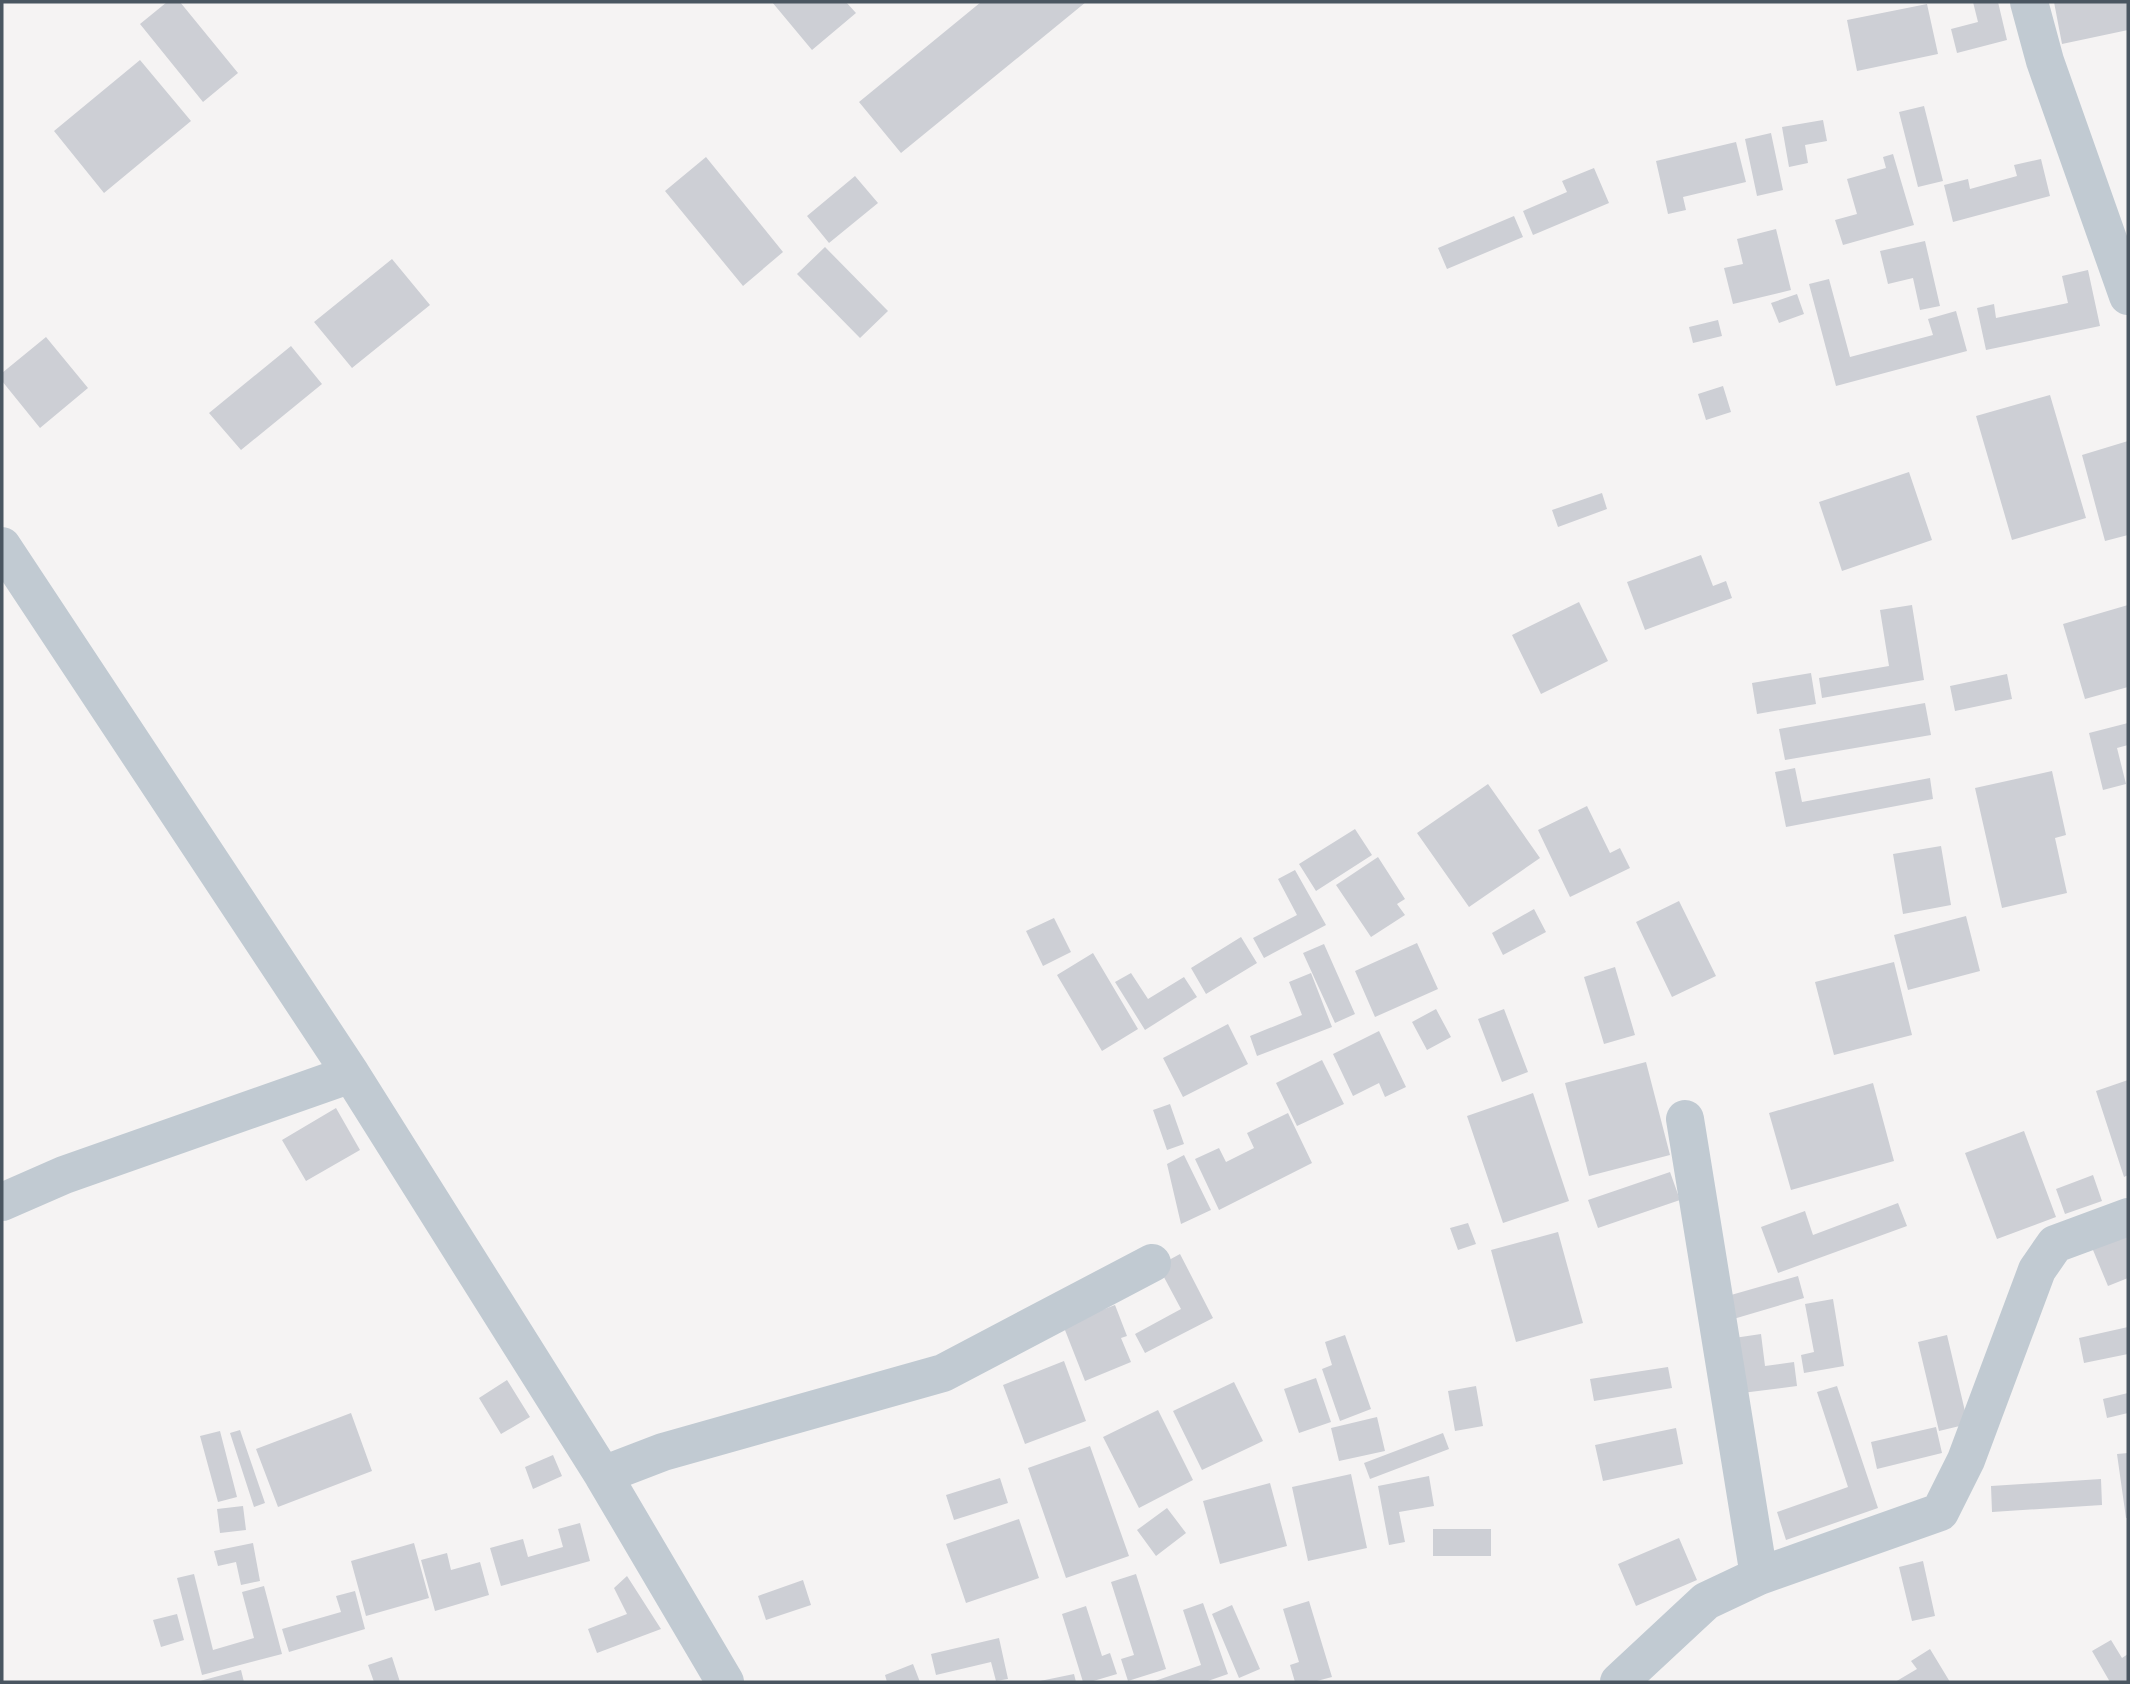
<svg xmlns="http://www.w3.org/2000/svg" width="2130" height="1684" viewBox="0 0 2130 1684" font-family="'Noto Sans',sans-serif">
<rect width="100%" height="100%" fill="#f5f3f3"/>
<path fill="#cdcfd5" d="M 167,2 L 180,2 L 238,73 L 203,102 L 140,24 Z
M 772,2 L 846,2 L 856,13 L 812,50 Z
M 981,2 L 1086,2 L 901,153 L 859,102 Z
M 1973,2 L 1998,2 L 2007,40 L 1957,53 L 1951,29 L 1978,22 Z
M 2054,2 L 2127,2 L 2128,30 L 2062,44 Z
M 1927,4 L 1938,54 L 1857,71 L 1847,20 Z
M 140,60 L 191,121 L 104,193 L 54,131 Z
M 1924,106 L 1943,181 L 1918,187 L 1899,112 Z
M 1823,120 L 1827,141 L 1805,145 L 1808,163 L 1789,167 L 1782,127 Z
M 1771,133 L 1783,190 L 1757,196 L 1745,139 Z
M 1736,142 L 1746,182 L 1683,197 L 1686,210 L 1668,214 L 1656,161 Z
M 1893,154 L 1914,225 L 1843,245 L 1835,220 L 1857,214 L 1847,179 L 1886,168 L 1883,157 Z
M 706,157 L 783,252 L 743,286 L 665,191 Z
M 2041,159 L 2050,196 L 1953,222 L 1944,185 L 1968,179 L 1970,189 L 2017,176 L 2014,165 Z
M 1594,168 L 1609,203 L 1533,235 L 1523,211 L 1567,192 L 1562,181 Z
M 855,176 L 878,203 L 829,243 L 807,216 Z
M 1514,216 L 1523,237 L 1447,269 L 1438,248 Z
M 1776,229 L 1791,290 L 1733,304 L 1724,268 L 1743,264 L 1737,239 Z
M 1925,241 L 1940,306 L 1920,310 L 1913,278 L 1888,284 L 1880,251 Z
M 825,247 L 888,311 L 860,338 L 797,274 Z
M 392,259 L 430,305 L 352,368 L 314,322 Z
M 2088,270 L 2100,326 L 1986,350 L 1977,308 L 1994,304 L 1996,318 L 2068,303 L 2062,276 Z
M 1829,279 L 1850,357 L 1933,335 L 1928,319 L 1956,311 L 1967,351 L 1836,386 L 1809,284 Z
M 1797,294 L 1804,314 L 1779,323 L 1771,303 Z
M 1718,320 L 1722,336 L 1693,343 L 1689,327 Z
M 46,337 L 88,388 L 40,428 L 2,381 L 2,373 Z
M 291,346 L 322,384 L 241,450 L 209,413 Z
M 1723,386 L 1731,412 L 1706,420 L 1698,394 Z
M 2050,395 L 2086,518 L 2012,540 L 1976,416 Z
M 2128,441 L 2128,535 L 2105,541 L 2082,455 Z
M 1909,472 L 1932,540 L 1842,571 L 1819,502 Z
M 1602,493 L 1607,509 L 1558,527 L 1552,510 Z
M 1701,555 L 1713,586 L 1726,581 L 1732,598 L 1645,630 L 1627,582 Z
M 1579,602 L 1608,661 L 1541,694 L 1512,635 Z
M 1912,605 L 1924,680 L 1822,698 L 1819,678 L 1889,666 L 1880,610 Z
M 2128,605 L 2128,687 L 2085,699 L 2063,624 Z
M 1811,673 L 1816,704 L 1757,714 L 1752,683 Z
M 2007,674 L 2012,699 L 1955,711 L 1950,686 Z
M 1925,703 L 1931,735 L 1785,760 L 1779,729 Z
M 2128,723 L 2128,745 L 2117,748 L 2126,784 L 2103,790 L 2089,733 Z
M 1795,768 L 1802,802 L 1930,778 L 1933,799 L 1786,827 L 1775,772 Z
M 2052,771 L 2066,835 L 2055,838 L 2067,893 L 2002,908 L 1975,788 Z
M 1488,784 L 1540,858 L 1469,907 L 1417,833 Z
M 1587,806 L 1610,853 L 1620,848 L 1630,868 L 1570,897 L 1538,830 Z
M 1355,829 L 1372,855 L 1316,891 L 1299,864 Z
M 1941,846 L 1951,905 L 1903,914 L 1893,854 Z
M 1378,857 L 1405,899 L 1397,904 L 1405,915 L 1371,937 L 1336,885 Z
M 1295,870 L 1326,925 L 1264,958 L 1253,938 L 1297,915 L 1278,879 Z
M 1679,901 L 1716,976 L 1672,997 L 1636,922 Z
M 1534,909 L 1546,932 L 1503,955 L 1492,933 Z
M 1966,916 L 1980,971 L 1908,990 L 1894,935 Z
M 1054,918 L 1071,952 L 1043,966 L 1026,931 Z
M 1241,937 L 1257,963 L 1206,994 L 1191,968 Z
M 1417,943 L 1438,989 L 1375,1017 L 1355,971 Z
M 1324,944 L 1355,1014 L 1335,1023 L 1303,953 Z
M 1093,953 L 1138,1029 L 1102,1051 L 1057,975 Z
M 1894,962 L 1912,1035 L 1834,1055 L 1815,982 Z
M 1615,967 L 1635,1035 L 1604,1044 L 1584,977 Z
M 1131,973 L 1148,999 L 1184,977 L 1197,997 L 1145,1030 L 1115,982 Z
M 1311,973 L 1332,1027 L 1257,1056 L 1250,1036 L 1302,1015 L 1289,982 Z
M 1436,1009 L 1451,1037 L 1427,1050 L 1412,1022 Z
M 1504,1009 L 1528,1072 L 1502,1082 L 1478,1019 Z
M 1228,1024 L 1248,1064 L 1183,1097 L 1163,1058 Z
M 1379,1031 L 1406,1087 L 1385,1097 L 1379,1083 L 1353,1096 L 1333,1054 Z
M 1322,1060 L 1344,1104 L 1297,1126 L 1276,1083 Z
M 1646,1062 L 1670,1155 L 1589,1176 L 1565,1083 Z
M 2128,1080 L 2128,1175 L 2124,1177 L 2096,1091 Z
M 1873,1083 L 1894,1161 L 1791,1190 L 1769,1113 Z
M 1533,1093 L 1569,1201 L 1503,1223 L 1467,1116 Z
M 1170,1104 L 1184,1144 L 1167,1150 L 1153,1110 Z
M 336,1108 L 360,1150 L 306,1181 L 282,1140 Z
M 1288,1113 L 1312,1163 L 1219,1210 L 1195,1159 L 1219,1148 L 1226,1162 L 1254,1148 L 1247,1133 Z
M 2024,1131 L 2056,1217 L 1997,1239 L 1965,1153 Z
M 1184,1155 L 1211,1210 L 1181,1224 L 1167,1164 Z
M 1670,1172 L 1680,1200 L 1598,1228 L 1588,1200 Z
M 2093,1175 L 2102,1201 L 2065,1214 L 2056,1189 Z
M 1898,1203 L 1907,1226 L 1778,1273 L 1761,1227 L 1805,1211 L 1813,1235 Z
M 2128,1222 L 2128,1278 L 2108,1286 L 2088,1238 Z
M 1468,1223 L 1476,1244 L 1458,1250 L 1450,1228 Z
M 1558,1232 L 1583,1323 L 1516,1342 L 1491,1250 Z
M 1180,1254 L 1213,1318 L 1145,1353 L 1135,1334 L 1181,1309 L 1158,1266 Z
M 1798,1276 L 1804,1298 L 1730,1320 L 1724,1297 Z
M 1833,1299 L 1844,1366 L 1804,1373 L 1801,1355 L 1814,1352 L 1805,1304 Z
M 1115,1305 L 1127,1336 L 1121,1338 L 1131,1362 L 1085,1381 L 1063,1325 Z
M 2128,1327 L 2128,1354 L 2084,1363 L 2079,1338 Z
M 1761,1334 L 1765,1366 L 1794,1362 L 1797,1386 L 1742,1393 L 1734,1338 Z
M 1345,1335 L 1371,1409 L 1340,1421 L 1322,1369 L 1332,1365 L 1325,1342 Z
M 1947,1335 L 1968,1424 L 1939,1431 L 1918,1342 Z
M 1064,1361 L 1086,1421 L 1025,1444 L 1003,1385 Z
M 1668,1367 L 1672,1388 L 1594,1401 L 1590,1379 Z
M 1316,1378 L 1331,1422 L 1299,1433 L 1284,1389 Z
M 507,1380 L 530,1417 L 501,1434 L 479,1398 Z
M 1234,1382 L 1263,1441 L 1202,1470 L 1173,1411 Z
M 1476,1386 L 1483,1426 L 1455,1431 L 1448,1391 Z
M 1837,1386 L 1878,1508 L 1786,1540 L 1777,1512 L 1848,1487 L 1817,1392 Z
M 2128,1393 L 2128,1413 L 2107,1418 L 2103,1399 Z
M 1158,1410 L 1193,1480 L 1139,1508 L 1103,1437 Z
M 351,1413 L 372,1471 L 278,1507 L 256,1449 Z
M 1377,1417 L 1385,1451 L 1339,1461 L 1331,1428 Z
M 1936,1427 L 1942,1453 L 1877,1469 L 1871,1442 Z
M 1676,1428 L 1683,1464 L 1603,1481 L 1595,1445 Z
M 240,1430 L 265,1503 L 254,1507 L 230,1433 Z
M 220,1431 L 237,1497 L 218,1502 L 200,1436 Z
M 1443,1433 L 1449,1449 L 1370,1479 L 1364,1463 Z
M 1090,1446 L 1129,1556 L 1066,1578 L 1028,1468 Z
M 2128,1453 L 2128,1518 L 2126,1518 L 2117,1454 Z
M 553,1455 L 562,1476 L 533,1489 L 525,1467 Z
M 1351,1474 L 1367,1548 L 1308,1561 L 1292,1487 Z
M 1429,1476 L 1434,1506 L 1399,1512 L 1405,1542 L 1389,1545 L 1378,1486 Z
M 1000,1478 L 1008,1503 L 954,1520 L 946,1495 Z
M 2101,1479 L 2102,1505 L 1992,1512 L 1991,1486 Z
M 1270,1483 L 1287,1546 L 1220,1564 L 1203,1501 Z
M 243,1506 L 246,1530 L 220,1533 L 217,1509 Z
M 1167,1508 L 1186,1533 L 1156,1556 L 1137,1530 Z
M 1019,1519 L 1039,1578 L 966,1603 L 946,1544 Z
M 580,1523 L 590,1561 L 501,1586 L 490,1548 L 523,1539 L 528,1557 L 563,1547 L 558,1529 Z
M 1433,1529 L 1491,1529 L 1491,1556 L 1433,1556 Z
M 1679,1538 L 1697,1580 L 1636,1606 L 1618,1564 Z
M 253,1543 L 260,1581 L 241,1585 L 236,1562 L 218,1566 L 214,1551 Z
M 414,1543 L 429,1598 L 366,1616 L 351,1561 Z
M 447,1553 L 451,1570 L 480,1562 L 489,1595 L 435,1611 L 421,1560 Z
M 1923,1561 L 1935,1616 L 1912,1621 L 1899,1567 Z
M 194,1574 L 213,1650 L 254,1638 L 242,1592 L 264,1586 L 282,1654 L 202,1675 L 177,1578 Z
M 1136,1574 L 1166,1669 L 1128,1681 L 1121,1659 L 1134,1655 L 1111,1582 Z
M 627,1576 L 661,1629 L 597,1653 L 588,1629 L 627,1614 L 614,1588 Z
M 803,1580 L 811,1605 L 766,1620 L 758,1596 Z
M 355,1591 L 365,1629 L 289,1652 L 282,1629 L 341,1612 L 336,1596 Z
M 1309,1601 L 1332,1677 L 1313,1682 L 1295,1682 L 1290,1665 L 1299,1662 L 1283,1609 Z
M 1203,1603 L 1228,1674 L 1205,1682 L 1152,1682 L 1201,1665 L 1183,1610 Z
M 1232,1605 L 1260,1669 L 1239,1678 L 1212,1614 Z
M 1086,1606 L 1102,1656 L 1110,1653 L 1117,1674 L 1090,1682 L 1083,1682 L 1062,1614 Z
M 177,1614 L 184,1640 L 161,1647 L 153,1620 Z
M 999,1638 L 1008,1679 L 996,1681 L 991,1662 L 936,1675 L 931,1654 Z
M 2111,1640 L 2122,1658 L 2128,1654 L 2128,1682 L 2110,1682 L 2092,1651 Z
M 1930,1649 L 1950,1682 L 1895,1682 L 1917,1669 L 1911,1661 Z
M 392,1657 L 400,1682 L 374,1682 L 368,1665 Z
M 913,1664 L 920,1682 L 887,1682 L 885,1675 Z
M 241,1670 L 244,1682 L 200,1682 L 200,1681 Z
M 1074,1674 L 1076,1682 L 1040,1682 L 1040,1681 Z"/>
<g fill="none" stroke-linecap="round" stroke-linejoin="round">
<path stroke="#c1cad2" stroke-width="38" d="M 2,546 L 351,1074 L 603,1475 L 725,1682
M 1685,1119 L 1759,1576
M 2,1202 L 64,1175 L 351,1074
M 603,1475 L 663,1452 L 943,1373 L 1152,1263
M 1619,1682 L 1706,1601 L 1759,1576 L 1940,1512 L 1966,1460 L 2037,1270 L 2055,1244 L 2128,1217"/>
<path stroke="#c1cad2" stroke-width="38" d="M 2029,2 L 2045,61 L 2128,296"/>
</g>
<rect width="2130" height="1684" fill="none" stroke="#4a5661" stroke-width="7"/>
</svg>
